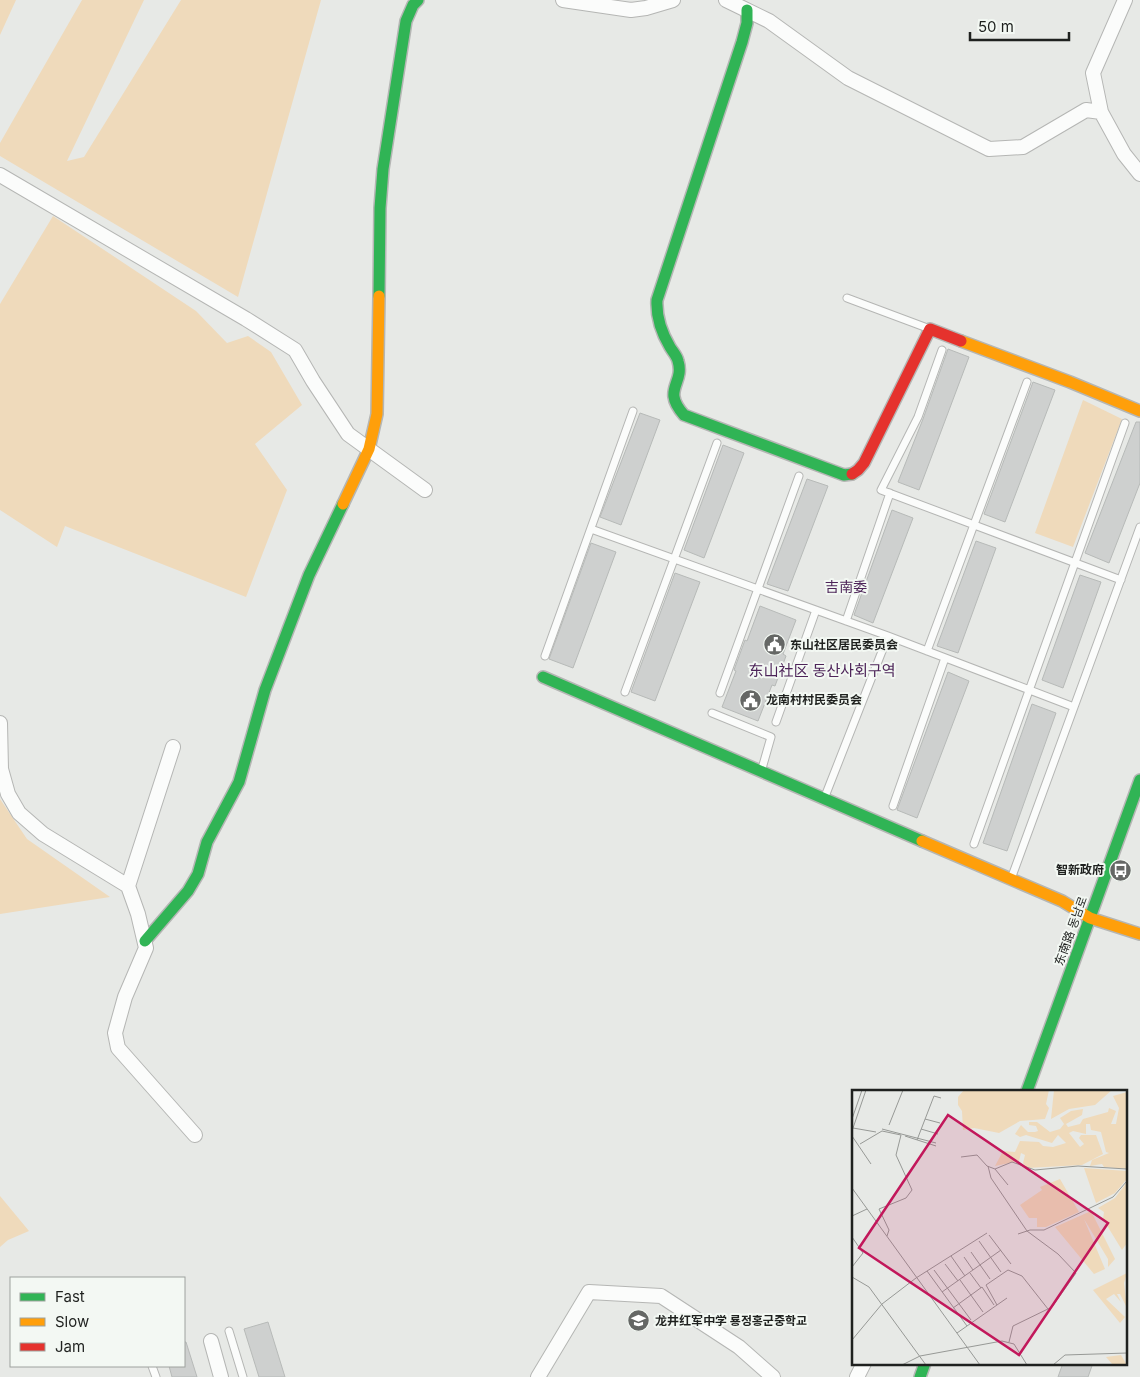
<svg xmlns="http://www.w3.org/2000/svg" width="1140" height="1377" viewBox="0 0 1140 1377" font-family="Inter,'Noto Sans SC','Noto Sans KR',sans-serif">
<rect width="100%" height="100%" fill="#e7e9e6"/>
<path fill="#efdabb" d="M 0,0 L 16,0 L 0,35 Z
M 82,0 L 144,0 L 67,161 L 84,157 L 181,0 L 321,0 L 238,297 L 0,156 L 0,143 Z
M 53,216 L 196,311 L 227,343 L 248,336 L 271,352 L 302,405 L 255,444 L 287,490 L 246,597 L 65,526 L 57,547 L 0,510 L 0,304 Z
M 1083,400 L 1122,419 L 1073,547 L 1035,533 Z
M 0,799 L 27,839 L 110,897 L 0,914 Z
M 0,1196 L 29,1231 L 8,1240 L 0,1247 Z"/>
<path fill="#ced0cf" stroke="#b7bab8" d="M 948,349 L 969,357 L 919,490 L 898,482 L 923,419 Z
M 1033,382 L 1055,390 L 1005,522 L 984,514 Z
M 640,413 L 660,420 L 621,525 L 600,517 Z
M 1136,422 L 1140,422 L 1140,483 L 1109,563 L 1085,553 Z
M 723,445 L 744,453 L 704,558 L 684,550 Z
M 807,479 L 828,486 L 788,591 L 767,584 Z
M 892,510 L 913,518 L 873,623 L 854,615 Z
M 976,541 L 996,548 L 958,653 L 937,646 Z
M 591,543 L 616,552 L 573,668 L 549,659 Z
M 675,573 L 700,582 L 655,701 L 631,692 Z
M 1080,575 L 1101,582 L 1063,688 L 1042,680 Z
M 760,606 L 796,620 L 783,654 L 786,656 L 775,686 L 772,685 L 758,721 L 722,707 L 736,671 L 734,670 L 745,640 L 747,641 Z
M 948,672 L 969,681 L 917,818 L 897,810 Z
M 1032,704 L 1056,713 L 1007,851 L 983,843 Z
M 268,1322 L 285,1377 L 259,1377 L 244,1329 Z
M 184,1342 L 186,1342 L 197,1377 L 172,1377 L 169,1366 L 184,1366 Z
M 1063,1363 L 1093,1363 L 1088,1377 L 1058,1377 Z"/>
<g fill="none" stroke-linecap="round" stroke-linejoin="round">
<defs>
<path id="lane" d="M 847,298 L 930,329
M 942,350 L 918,417 L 881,490 L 1121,580
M 591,529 L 888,636 L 1074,707
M 846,621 L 890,493
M 927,651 L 1027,382
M 545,656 L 633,411
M 625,692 L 717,443
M 720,693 L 799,476
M 712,713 L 771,737 L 761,772
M 776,722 L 816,610
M 824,799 L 888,636
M 893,806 L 945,658
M 974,844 L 1125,423
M 1011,879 L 1140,527
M 229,1331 L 243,1377
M 152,1366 L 156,1377"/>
<path id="street" d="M 563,0 L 631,10 L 646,8 L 673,0
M 726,0 L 769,21 L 848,78 L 989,149 L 1023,147 L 1086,110 L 1101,112
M 1125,0 L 1093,73 L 1101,112 L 1124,154 L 1140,174
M 0,175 L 246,319 L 295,350 L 313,381 L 348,434 L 425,490
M 0,723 L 1,769 L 8,794 L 19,813 L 43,834 L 128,886 L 173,747
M 128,886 L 138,914 L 146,948 L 125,997 L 115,1033 L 118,1048 L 195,1135
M 211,1341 L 221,1377
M 538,1377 L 589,1292 L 661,1296 L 739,1347 L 773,1377
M 857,1377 L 864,1363"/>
<path id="fast" d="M 747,10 L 747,23 L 742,42 L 657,300 C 656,318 661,332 670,347 C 673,352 677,356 678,361 C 685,384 661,389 684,415 L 844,475 L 852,474
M 379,296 L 380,208 L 383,169 L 406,21 L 413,5 L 418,0
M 543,677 L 922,841
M 145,941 L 188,891 L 198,874 L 207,842 L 239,782 L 265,690 L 309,575 L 343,504
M 1027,1091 L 1140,780
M 920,1377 L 925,1363"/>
<path id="slow" d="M 961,341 L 1070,382 L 1140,411
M 343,504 L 369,449 L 377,414 L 379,296
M 922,841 L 1062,901 L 1090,918 L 1140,934"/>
<path id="jam" d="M 852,474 L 858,470 L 864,463 L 930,329 L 961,341"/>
</defs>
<use href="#lane" stroke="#b5b6b4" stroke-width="9"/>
<use href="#street" stroke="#b5b6b4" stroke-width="16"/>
<use href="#fast" stroke="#b5b6b4" stroke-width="14"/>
<use href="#slow" stroke="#b5b6b4" stroke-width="14"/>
<use href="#jam" stroke="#b5b6b4" stroke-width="14"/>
<use href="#lane" stroke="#fbfcfb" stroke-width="7"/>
<use href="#street" stroke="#fbfcfb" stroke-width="14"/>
<use href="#fast" stroke="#30b455" stroke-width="11"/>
<use href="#slow" stroke="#ff9f0a" stroke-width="11"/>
<use href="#jam" stroke="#e5322d" stroke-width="11"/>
</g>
<defs>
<symbol id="civic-disc" viewBox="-11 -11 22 22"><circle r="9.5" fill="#656765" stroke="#f3f8f3"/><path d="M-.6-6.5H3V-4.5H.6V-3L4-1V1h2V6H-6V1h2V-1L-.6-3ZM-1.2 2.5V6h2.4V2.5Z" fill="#fff"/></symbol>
<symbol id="bus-disc" viewBox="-11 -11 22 22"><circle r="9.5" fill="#656765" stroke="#f3f8f3"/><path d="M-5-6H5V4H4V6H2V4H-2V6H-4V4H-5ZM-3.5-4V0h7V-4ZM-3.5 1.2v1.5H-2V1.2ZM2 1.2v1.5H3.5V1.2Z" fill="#fff"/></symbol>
<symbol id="school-disc" viewBox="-11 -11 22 22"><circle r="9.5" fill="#656765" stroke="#f3f8f3"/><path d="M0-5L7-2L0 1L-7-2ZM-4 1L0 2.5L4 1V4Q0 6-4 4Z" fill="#fff"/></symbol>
</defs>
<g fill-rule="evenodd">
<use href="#civic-disc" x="762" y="632" width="25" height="25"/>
<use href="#civic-disc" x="738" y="688" width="25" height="25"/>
<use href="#bus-disc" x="1108" y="858" width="25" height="25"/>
<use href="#school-disc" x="626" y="1308" width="25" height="25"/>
</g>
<g text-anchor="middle" stroke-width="4" stroke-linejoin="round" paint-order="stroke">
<g font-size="12" font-weight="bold" fill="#1f211f" stroke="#f3f8f3" text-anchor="start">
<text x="790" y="649">东山社区居民委员会</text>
<text x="766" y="704">龙南村村民委员会</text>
<text x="1104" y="874" text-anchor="end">智新政府</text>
<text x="655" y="1325">龙井红军中学 룡정홍군중학교</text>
</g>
<g font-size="12" fill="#1f211f" stroke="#f3f8f3">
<text transform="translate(1071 931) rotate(-70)" y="4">东南路 동남로</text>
</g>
<g font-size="14" fill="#4d2459" stroke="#f3f8f3">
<text x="846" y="592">吉南委</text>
</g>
<g font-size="15" fill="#4d2459" stroke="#f3f8f3">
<text x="822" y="676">东山社区 동산사회구역</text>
</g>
</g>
<g transform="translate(852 1090)">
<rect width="275" height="275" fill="#e7e9e6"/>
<path d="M 112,0 L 197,0 L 194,14 L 197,18 L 193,29 L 168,31 L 147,43 L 122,38 L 111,40 L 110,21 L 106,15 L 106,7 ZM 202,0 L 260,0 L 243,15 L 217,19 L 199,29 ZM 275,2 L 275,79 L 252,77 L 250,74 L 238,76 L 240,70 L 257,63 L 254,62 L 249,42 L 239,40 L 238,34 L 234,34 L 234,44 L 221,41 L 217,43 L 228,57 L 232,54 L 227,48 L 229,45 L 244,45 L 251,64 L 230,75 L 175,78 L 171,73 L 173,65 L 169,63 L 167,71 L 143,76 L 151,61 L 163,62 L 168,51 L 187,52 L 191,56 L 201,57 L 214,53 L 206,45 L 200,53 L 174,45 L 168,47 L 163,44 L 169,35 L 176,42 L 183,42 L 186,41 L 184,36 L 177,35 L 177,32 L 185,32 L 198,42 L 208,39 L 212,34 L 208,28 L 219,21 L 231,19 L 230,25 L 214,34 L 216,37 L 228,34 L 231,29 L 256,22 L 257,18 L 264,21 L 259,34 L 264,34 L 267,18 L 261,6 ZM 232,78 L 275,81 L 275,89 L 263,103 L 244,113 ZM 208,89 L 227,122 L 194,137 L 185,137 L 185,128 L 177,128 L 168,115 L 190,100 L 188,97 ZM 275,92 L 275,153 L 270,160 L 251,129 L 252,122 L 246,118 L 263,108 ZM 239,121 L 263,169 L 256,177 L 256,169 L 232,129 L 253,179 L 242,184 L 203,137 ZM 275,183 L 272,193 L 275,218 L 268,204 L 265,204 L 269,212 L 262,204 L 254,209 L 273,227 L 268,233 L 241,200 ZM 269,265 L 275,275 L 261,275 L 254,267 Z" fill="#efdabb"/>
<path fill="none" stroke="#979996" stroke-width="1" d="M 0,29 L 10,0M 73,29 L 88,33M 37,35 L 51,0M 1,38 L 24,42M 30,39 L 84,53M 69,39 L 86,44M 0,41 L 14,0M 0,46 L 19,74M 53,46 L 84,56M 65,50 L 82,6 L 89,8M 8,54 L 30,41 L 49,45 L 44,65 L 60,100 L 54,108 L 27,119 L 37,140 L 35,146M 109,67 L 125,65 L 135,76 L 143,79M 136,76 L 139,88 L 175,141 L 206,164 L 224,183 L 200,217 L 161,236 L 157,252M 156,95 L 143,79 L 160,72 L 183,80 L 226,76 L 275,79M 0,98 L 128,275M 0,126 L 15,119M 166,144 L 178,140 L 192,140 L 261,107 L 275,91M 137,145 L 159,174M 0,147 L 11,163 L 0,177M 127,151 L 149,182M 119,162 L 138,189M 99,166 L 113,186M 112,167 L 121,180M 93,174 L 106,191M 82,180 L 119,230M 75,181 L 115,236M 118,183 L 129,198M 0,187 L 17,197 L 74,275M 108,190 L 131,222M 90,202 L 149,160M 145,215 L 134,195 L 156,180 L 170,186 L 196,219M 101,218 L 130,197 L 142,215M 105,243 L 155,208M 0,250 L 30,214 L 64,188 L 135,143M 50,275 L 68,266 L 150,251 L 162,254 L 175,275M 201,275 L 213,265 L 275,263"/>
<path fill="#c2185b" fill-opacity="0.15" stroke="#c2185b" stroke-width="2.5" d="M 96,25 L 256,133 L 167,265 L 7,158 Z"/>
<rect width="275" height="275" fill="none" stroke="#1f211f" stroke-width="2.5"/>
</g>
<rect x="10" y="1277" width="175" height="90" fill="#f3f8f3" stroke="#9ea29e"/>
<rect x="20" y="1293" width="25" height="8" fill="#30b455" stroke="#9ea29e"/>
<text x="55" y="1302" font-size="15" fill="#1f211f">Fast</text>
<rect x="20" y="1318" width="25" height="8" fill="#ff9f0a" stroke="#9ea29e"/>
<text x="55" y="1327" font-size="15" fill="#1f211f">Slow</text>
<rect x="20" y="1343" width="25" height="8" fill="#e5322d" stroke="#9ea29e"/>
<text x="55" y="1352" font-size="15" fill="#1f211f">Jam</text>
<path d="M970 32v8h99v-8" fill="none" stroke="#1f211f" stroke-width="2.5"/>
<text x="978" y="32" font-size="15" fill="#1f211f" stroke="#f3f8f3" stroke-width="4" paint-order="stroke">50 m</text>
</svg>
